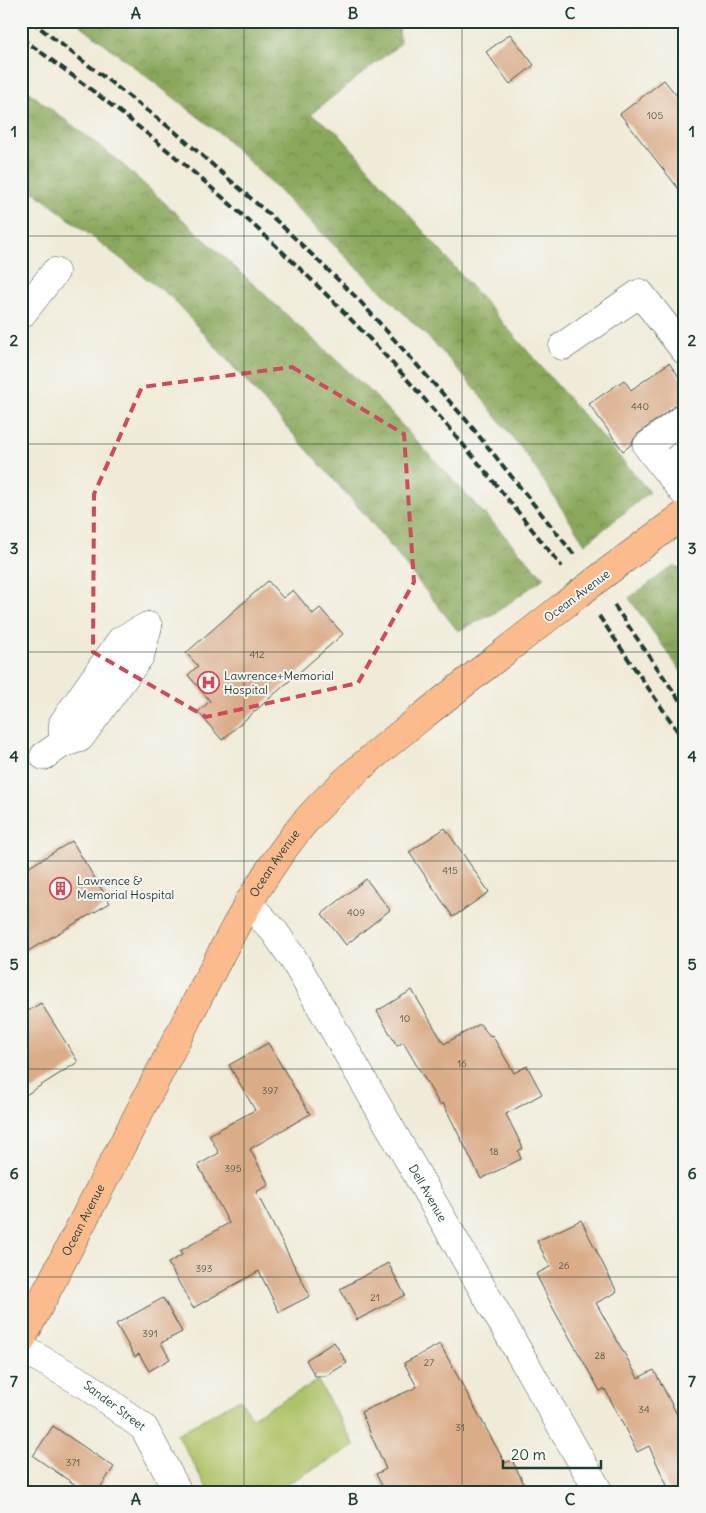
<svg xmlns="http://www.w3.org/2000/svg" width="706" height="1513" viewBox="0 0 706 1513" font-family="Delius,sans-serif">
<defs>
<pattern id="forest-crowns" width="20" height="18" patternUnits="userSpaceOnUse" patternTransform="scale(1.25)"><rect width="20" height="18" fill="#8aa85b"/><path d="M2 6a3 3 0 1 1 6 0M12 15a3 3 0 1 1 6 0" fill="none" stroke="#708a4c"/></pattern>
</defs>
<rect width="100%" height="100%" fill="#f6f6f2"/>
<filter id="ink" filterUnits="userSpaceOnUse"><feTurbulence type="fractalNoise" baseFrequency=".02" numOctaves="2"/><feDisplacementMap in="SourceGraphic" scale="10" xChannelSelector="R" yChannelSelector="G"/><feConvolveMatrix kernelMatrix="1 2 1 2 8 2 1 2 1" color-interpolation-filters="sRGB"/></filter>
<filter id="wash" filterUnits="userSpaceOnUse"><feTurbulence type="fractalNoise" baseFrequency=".0096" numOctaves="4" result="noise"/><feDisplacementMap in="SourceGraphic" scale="20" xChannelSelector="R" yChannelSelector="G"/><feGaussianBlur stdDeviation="1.12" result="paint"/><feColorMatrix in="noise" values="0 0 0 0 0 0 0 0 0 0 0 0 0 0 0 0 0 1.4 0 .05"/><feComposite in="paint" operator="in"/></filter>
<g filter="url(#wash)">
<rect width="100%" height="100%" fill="#f0ebd8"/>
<path fill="#aec266" stroke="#66804d" d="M 318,1381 L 355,1446 L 272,1492 L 209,1492 L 177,1434 L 240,1399 L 252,1417 Z"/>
<path fill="url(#forest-crowns)" stroke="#547248" d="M 75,21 L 399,21 L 400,44 L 311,114 L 338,133 L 650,492 L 585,544 L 530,460 L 474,388 L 439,348 L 223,136 Z
M 21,86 L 119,161 L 373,394 L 544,578 L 495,613 L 458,631 L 367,517 L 172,298 L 21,182 Z
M 673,566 L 685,569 L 685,677 L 629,598 Z"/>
<g id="blocks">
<path fill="#daac88" d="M 510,34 L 534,65 L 510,84 L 486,52 Z
M 664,80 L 685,106 L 685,197 L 620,114 Z
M 669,363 L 685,385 L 685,402 L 676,405 L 638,434 L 633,440 L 632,444 L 623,451 L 589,404 L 624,380 L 631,390 Z
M 268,581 L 283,598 L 293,590 L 313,614 L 320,608 L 343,634 L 222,740 L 198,712 L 210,701 L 188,675 L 198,666 L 186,653 Z
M 445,828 L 489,892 L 453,917 L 409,852 Z
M 72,841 L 110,903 L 21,955 L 21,872 Z
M 366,879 L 390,910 L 346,945 L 322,914 Z
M 412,990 L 444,1044 L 480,1024 L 490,1036 L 492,1035 L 514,1073 L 527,1066 L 542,1094 L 506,1114 L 523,1148 L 518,1151 L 521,1159 L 481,1179 L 443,1103 L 440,1105 L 403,1042 L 397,1046 L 377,1011 Z
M 41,1003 L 78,1062 L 21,1098 L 21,1015 Z
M 268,1043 L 310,1114 L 250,1149 L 269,1185 L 256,1192 L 310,1296 L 279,1312 L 259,1271 L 193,1308 L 168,1263 L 182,1255 L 180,1251 L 229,1223 L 198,1165 L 219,1153 L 209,1135 L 255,1110 L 229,1065 Z
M 581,1220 L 617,1292 L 596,1303 L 638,1378 L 654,1370 L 685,1430 L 685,1492 L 670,1492 L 649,1446 L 637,1452 L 605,1389 L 600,1391 L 554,1310 L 536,1274 L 550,1267 L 537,1241 Z
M 388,1263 L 405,1295 L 357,1320 L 340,1289 Z
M 163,1298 L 182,1332 L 161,1343 L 170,1359 L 149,1371 L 139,1354 L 135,1357 L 116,1324 Z
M 334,1342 L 347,1363 L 326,1376 L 315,1376 L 306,1360 Z
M 440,1344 L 505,1463 L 512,1460 L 528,1492 L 385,1492 L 376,1474 L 386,1469 L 361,1412 L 417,1387 L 404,1363 Z
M 53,1426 L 114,1467 L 97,1492 L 86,1492 L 33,1456 Z"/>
</g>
</g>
<g filter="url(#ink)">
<use href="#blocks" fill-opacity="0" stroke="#3e574d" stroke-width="1"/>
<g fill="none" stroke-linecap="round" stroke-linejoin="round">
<defs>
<g id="minor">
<path d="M 21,315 L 55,272"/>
<path d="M 563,346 L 640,293 L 685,351"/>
<path d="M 685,417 L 647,446 L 685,494"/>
<path d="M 665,469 L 685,453"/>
<path d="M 63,743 L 63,723 L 121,640 L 148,626"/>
<path d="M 44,756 L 63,743 L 80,738 L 140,656 L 148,626"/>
<path id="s1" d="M 248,903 L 274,931 L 294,960 L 599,1492"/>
<path id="s2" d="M 21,1348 L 88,1386 L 144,1428 L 178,1492"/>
</g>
<g id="major">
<path d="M 607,572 L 685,514"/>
<path id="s3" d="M 21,1341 L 226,944 C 248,902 273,860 304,823 C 338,784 379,751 419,719 C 469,679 519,641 568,602"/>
</g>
</defs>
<use href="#minor" stroke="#3e574d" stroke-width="29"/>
<use href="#major" stroke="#3e574d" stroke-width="29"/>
<use href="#minor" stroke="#fff" stroke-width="28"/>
<use href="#major" stroke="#fbbb8c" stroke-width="28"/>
<path stroke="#1f3d34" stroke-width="4" stroke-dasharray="8 4" stroke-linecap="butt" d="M 31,21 L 174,131 L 279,223 L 358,299 L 467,421 L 576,557
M 21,38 C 156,134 282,243 394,365 C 453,430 508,499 562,567
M 614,605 L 685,708
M 599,616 L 685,742"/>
<defs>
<path id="major-bridge" d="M 568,602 L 607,572"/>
</defs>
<use href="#major-bridge" stroke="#3e574d" stroke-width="29" stroke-linecap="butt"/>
<use href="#major-bridge" stroke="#fbbb8c" stroke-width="28"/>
</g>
</g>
<path fill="none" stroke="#d1495b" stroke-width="4" stroke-dasharray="10 6" stroke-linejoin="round" d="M 292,367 L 404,434 L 414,582 L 358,683 L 206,717 L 93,652 L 94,494 L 142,387 Z"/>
<path fill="none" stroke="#1f3d34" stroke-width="1" stroke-opacity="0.55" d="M 244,21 L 244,1492M 462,21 L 462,1492M 21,236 L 685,236M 21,444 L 685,444M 21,652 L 685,652M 21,861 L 685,861M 21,1069 L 685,1069M 21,1277 L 685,1277"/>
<defs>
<symbol id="hospital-ring" viewBox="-11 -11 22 22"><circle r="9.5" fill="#f6f6f2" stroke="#d1495b" stroke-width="1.5"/><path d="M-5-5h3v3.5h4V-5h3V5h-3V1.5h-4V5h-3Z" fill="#d1495b"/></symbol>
<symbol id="building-ring" viewBox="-11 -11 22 22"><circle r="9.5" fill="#f6f6f2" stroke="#d1495b" stroke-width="1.5"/><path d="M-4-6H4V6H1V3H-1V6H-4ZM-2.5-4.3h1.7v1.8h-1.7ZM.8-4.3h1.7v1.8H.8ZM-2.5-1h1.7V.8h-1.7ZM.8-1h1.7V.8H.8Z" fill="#d1495b"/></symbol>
</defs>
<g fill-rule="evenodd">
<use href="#hospital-ring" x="196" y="670" width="25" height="25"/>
<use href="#building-ring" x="48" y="876" width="25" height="25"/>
</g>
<g text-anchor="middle" stroke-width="4" stroke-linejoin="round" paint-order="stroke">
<g font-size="10" fill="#4e5949">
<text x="655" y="119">105</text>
<text x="640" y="410">440</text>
<text x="257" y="658">412</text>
<text x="450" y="874">415</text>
<text x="356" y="916">409</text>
<text x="405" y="1022">10</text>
<text x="462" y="1067">16</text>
<text x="270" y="1094">397</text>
<text x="494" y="1155">18</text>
<text x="233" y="1172">395</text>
<text x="564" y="1269">26</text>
<text x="204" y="1272">393</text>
<text x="375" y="1301">21</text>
<text x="150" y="1337">391</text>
<text x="600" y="1359">28</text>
<text x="429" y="1366">27</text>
<text x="644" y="1413">34</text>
<text x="460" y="1431">31</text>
<text x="73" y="1466">371</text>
</g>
<g font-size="12" fill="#1f3d34" stroke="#f6f6f2">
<text transform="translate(577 596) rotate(-37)" y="4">Ocean Avenue</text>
<text dy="4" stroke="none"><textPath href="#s3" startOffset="541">Ocean Avenue</textPath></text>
<text dy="4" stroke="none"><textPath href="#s1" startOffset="342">Dell Avenue</textPath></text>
<text dy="4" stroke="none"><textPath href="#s3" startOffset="136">Ocean Avenue</textPath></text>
<text dy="4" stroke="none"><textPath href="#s2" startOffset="110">Sander Street</textPath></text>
</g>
<g font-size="12" fill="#1f3d34" stroke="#f6f6f2" text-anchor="start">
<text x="224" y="680">Lawrence+Memorial<tspan x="224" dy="14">Hospital</tspan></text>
<text x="77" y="885">Lawrence &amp;<tspan x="77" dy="14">Memorial Hospital</tspan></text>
</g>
</g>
<rect width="706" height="1513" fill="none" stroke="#f6f6f2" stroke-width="55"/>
<path d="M503 1460v8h98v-8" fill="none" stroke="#1f3d34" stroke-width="2.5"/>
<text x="511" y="1460" font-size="15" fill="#1f3d34" stroke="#f6f6f2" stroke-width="4" paint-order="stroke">20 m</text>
<rect x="28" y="28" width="650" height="1458" fill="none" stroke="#1f3d34" stroke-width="2"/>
<g font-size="16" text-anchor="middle" font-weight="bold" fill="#1f3d34">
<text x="136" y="19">A</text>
<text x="353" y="19">B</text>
<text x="570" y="19">C</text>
<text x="14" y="137">1</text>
<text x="692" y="137">1</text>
<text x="14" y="346">2</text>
<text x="692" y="346">2</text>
<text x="14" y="554">3</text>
<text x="692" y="554">3</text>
<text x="14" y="762">4</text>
<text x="692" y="762">4</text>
<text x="14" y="970">5</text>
<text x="692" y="970">5</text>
<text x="14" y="1179">6</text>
<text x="692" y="1179">6</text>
<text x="14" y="1387">7</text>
<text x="692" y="1387">7</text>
<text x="136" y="1505">A</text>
<text x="353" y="1505">B</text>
<text x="570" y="1505">C</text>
</g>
</svg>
